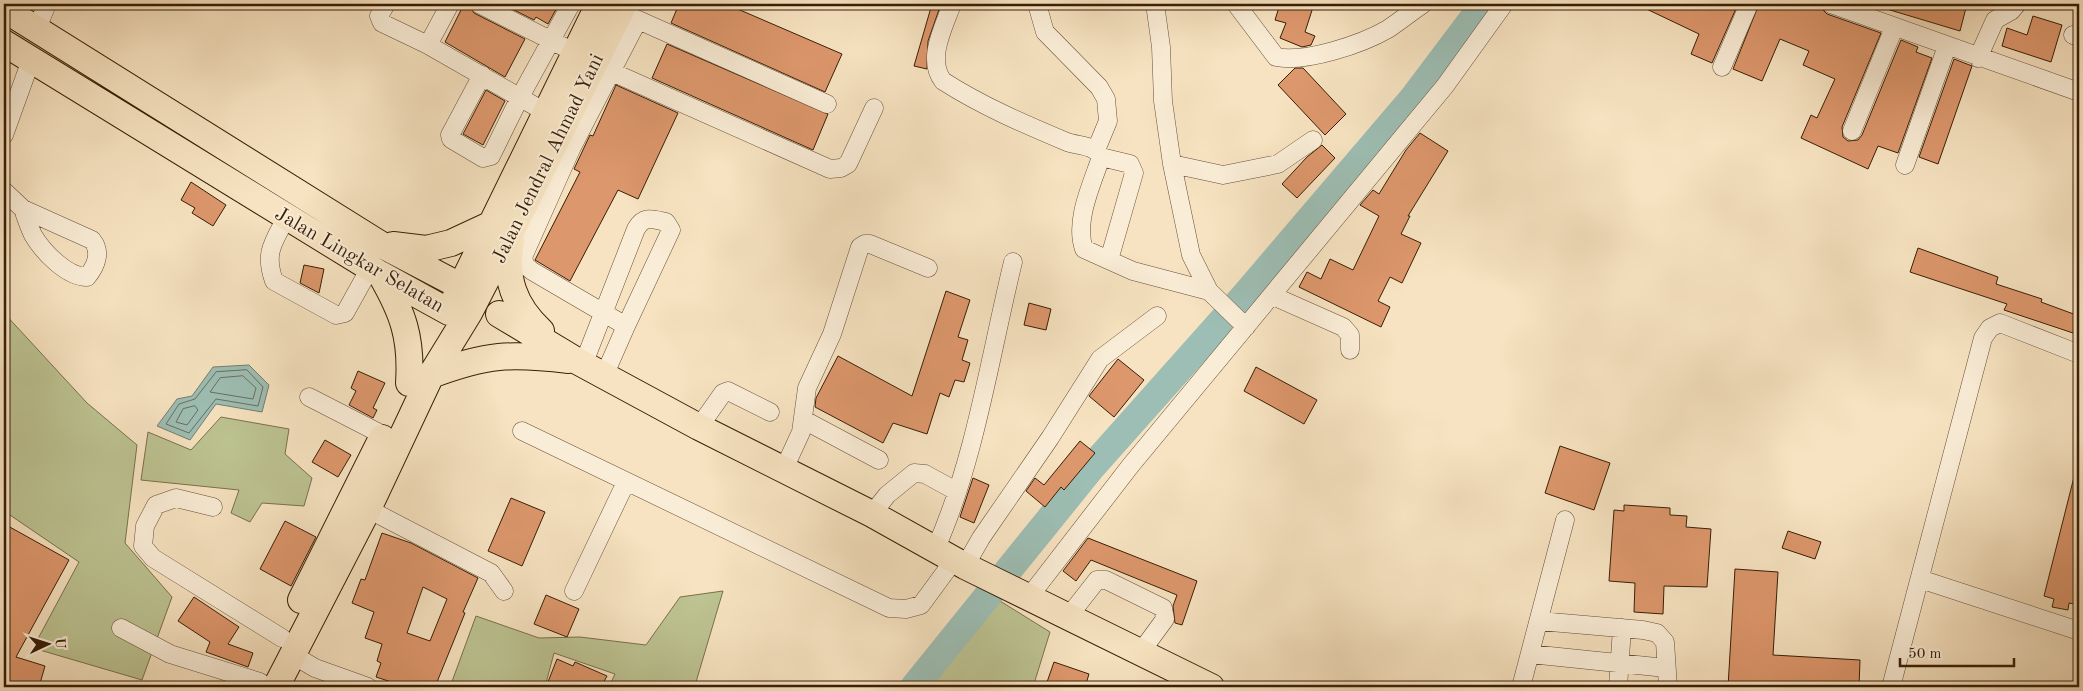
<svg xmlns="http://www.w3.org/2000/svg" width="2083" height="691" viewBox="0 0 2083 691" font-family="'Old Standard TT',serif">
<rect width="100%" height="100%" fill="#f7e3c1"/>
<filter id="stains"><feTurbulence type="fractalNoise" baseFrequency=".004" numOctaves="4"/><feColorMatrix values="0 0 0 0 .2 0 0 0 0 .09 0 0 0 0 .02 0 0 0 .5 -.17"/></filter>
<radialGradient id="worn" r=".72"><stop offset=".6" stop-color="#630" stop-opacity="0"/><stop offset="1" stop-color="#630" stop-opacity=".3"/></radialGradient>
<path fill="#bdc392" stroke="#7a704c" d="M 4,313 L 87,403 L 137,445 L 125,543 L 172,597 L 142,680 L 33,648 L 79,562 L 4,511 Z
M 221,417 L 289,429 L 285,454 L 312,478 L 304,506 L 262,503 L 250,522 L 231,513 L 239,490 L 141,480 L 148,432 L 191,450 Z
M 723,591 L 696,682 L 749,687 L 609,687 L 615,674 L 554,653 L 545,687 L 450,687 L 476,616 L 539,638 L 580,637 L 646,645 L 680,597 Z
M 1000,601 L 1050,632 L 1033,687 L 929,687 Z"/>
<path fill="#9dbeb4" stroke="#757e6f" d="M 249,365 L 269,385 L 262,412 L 216,404 L 190,440 L 157,426 L 177,399 L 192,396 L 213,367 Z"/>
<g fill="none" stroke-linecap="round" stroke-linejoin="round">
<path stroke="#6a6e5e" stroke-width="1" d="M 247,370 L 263,387 L 258,406 L 216,399 L 189,433 L 166,424 L 179,404 L 195,399 L 216,372 Z
M 243,376 L 256,388 L 253,399 L 210,392 L 220,378 Z
M 195,406 L 198,410 L 187,425 L 176,422 L 183,409 Z"/>
<path stroke="#9dbeb4" stroke-width="28" d="M 914,687 L 1091,468 L 1246,294 L 1414,97 L 1484,4"/>
</g>
<path fill="#dd976c" stroke="#381e07" fill-rule="evenodd" d="M 464,4 L 468,4 L 474,13 L 525,39 L 505,77 L 445,42 Z
M 502,4 L 559,4 L 548,24 L 536,17 L 534,20 Z
M 679,4 L 726,4 L 842,54 L 825,92 L 671,23 Z
M 932,4 L 941,4 L 928,41 L 927,69 L 914,66 Z
M 1280,4 L 1314,4 L 1305,32 L 1315,36 L 1311,45 L 1302,47 L 1280,38 L 1286,23 L 1275,20 Z
M 1636,4 L 1738,4 L 1712,63 L 1691,54 L 1699,34 Z
M 1759,4 L 1792,4 L 1802,8 L 1804,4 L 1811,4 L 1821,8 L 1827,14 L 1881,33 L 1842,127 L 1843,137 L 1848,141 L 1858,140 L 1862,135 L 1901,40 L 1918,47 L 1916,52 L 1932,58 L 1898,153 L 1878,146 L 1868,169 L 1801,138 L 1811,115 L 1817,118 L 1835,79 L 1803,65 L 1809,51 L 1780,39 L 1762,81 L 1733,69 Z
M 1881,4 L 1967,4 L 1960,31 L 1880,7 Z
M 2033,16 L 2062,25 L 2051,62 L 2002,46 L 2007,28 L 2027,35 Z
M 667,44 L 828,114 L 813,150 L 652,78 Z
M 1954,59 L 1972,66 L 1938,164 L 1919,157 Z
M 1295,68 L 1303,68 L 1346,114 L 1325,135 L 1278,85 Z
M 616,85 L 678,113 L 638,199 L 618,190 L 570,281 L 535,260 L 580,172 L 574,169 L 590,135 L 593,136 Z
M 486,90 L 505,101 L 483,145 L 463,134 Z
M 1420,133 L 1448,151 L 1408,216 L 1410,216 L 1401,234 L 1421,243 L 1402,283 L 1390,277 L 1378,301 L 1390,307 L 1381,327 L 1299,287 L 1307,272 L 1321,279 L 1330,259 L 1353,270 L 1379,216 L 1360,205 L 1373,190 L 1379,194 L 1406,150 Z
M 1322,145 L 1335,158 L 1297,198 L 1282,184 L 1307,157 Z
M 191,182 L 226,205 L 213,226 L 192,213 L 195,208 L 181,200 Z
M 1918,248 L 1998,277 L 1996,284 L 2042,299 L 2041,302 L 2079,316 L 2079,335 L 2004,310 L 2007,304 L 1910,272 Z
M 304,265 L 324,269 L 319,293 L 300,283 Z
M 946,291 L 970,300 L 958,337 L 968,340 L 962,360 L 970,363 L 964,382 L 955,380 L 949,397 L 940,393 L 927,434 L 893,423 L 883,443 L 815,407 L 816,398 L 838,356 L 912,396 Z
M 1029,303 L 1051,309 L 1046,330 L 1024,325 Z
M 1118,359 L 1144,380 L 1114,417 L 1089,396 Z
M 1256,367 L 1317,400 L 1304,424 L 1244,391 Z
M 358,371 L 385,383 L 373,408 L 377,410 L 373,418 L 349,405 L 356,391 L 351,388 Z
M 325,440 L 351,455 L 338,477 L 312,462 Z
M 1080,441 L 1095,453 L 1064,490 L 1061,487 L 1045,507 L 1026,491 L 1035,478 L 1044,485 Z
M 1560,446 L 1610,463 L 1594,510 L 1545,493 Z
M 2075,473 L 2079,473 L 2079,605 L 2069,603 L 2068,610 L 2052,607 L 2054,599 L 2044,596 Z
M 973,478 L 989,485 L 974,523 L 960,517 Z
M 511,498 L 545,512 L 522,566 L 488,551 Z
M 1624,505 L 1670,508 L 1670,515 L 1687,516 L 1686,527 L 1711,529 L 1707,587 L 1664,586 L 1663,614 L 1634,612 L 1635,583 L 1609,581 L 1614,510 L 1624,511 Z
M 285,521 L 316,537 L 291,586 L 260,569 Z
M 8,526 L 69,560 L 16,657 L 45,666 L 39,687 L 4,687 L 4,533 Z
M 1788,531 L 1821,542 L 1815,559 L 1782,548 Z
M 382,533 L 411,543 L 478,578 L 463,612 L 465,613 L 435,687 L 422,687 L 412,683 L 411,687 L 407,687 L 376,677 L 381,663 L 377,661 L 382,644 L 365,638 L 374,612 L 352,603 L 361,579 L 365,580 ZM 423,587 L 447,599 L 430,641 L 407,633 Z
M 1088,538 L 1197,581 L 1182,625 L 1175,623 L 1173,606 L 1177,595 L 1091,560 L 1076,581 L 1063,571 Z
M 1735,569 L 1778,572 L 1773,655 L 1860,660 L 1859,687 L 1728,687 Z
M 546,595 L 579,609 L 567,637 L 534,624 Z
M 194,597 L 239,627 L 228,644 L 253,653 L 248,667 L 206,652 L 210,642 L 178,621 Z
M 557,659 L 573,666 L 575,662 L 607,676 L 601,687 L 546,687 Z
M 1054,662 L 1089,674 L 1085,687 L 1052,687 L 1046,685 Z"/>
<g fill="none" stroke-linecap="round" stroke-linejoin="round">
<defs>
<path id="minor" d="M 386,4 L 379,16 L 382,23 L 428,45 L 547,113
M 479,4 L 576,53
M 952,4 C 944,27 926,59 943,81 C 982,106 1024,124 1067,142 C 1078,146 1095,145 1101,157 C 1092,184 1074,221 1084,249 L 1133,271 L 1209,291
M 1037,4 L 1045,32 L 1099,87 L 1106,99 L 1108,121 L 1096,150
M 1236,4 L 1276,57 C 1306,63 1362,44 1388,29 C 1400,21 1411,12 1423,4
M 1831,4 L 2079,92
M 1156,11 L 1161,47 L 1163,101 L 1172,164 L 1191,255 L 1209,291 L 1246,327
M 627,15 L 827,104
M 36,31 L 47,4
M 2073,35 L 2079,37
M 428,45 L 450,4
M 1978,58 L 1995,20 L 2011,11 L 2017,4
M 1722,67 L 1749,4
M 612,72 L 830,169 L 841,168 L 848,164 L 874,108
M 482,75 L 450,135 L 451,139 L 483,158 L 491,156 L 520,97 L 571,4
M 1852,131 L 1894,28
M 4,135 L 31,60
M 1101,157 L 1130,164 L 1134,173 L 1109,260
M 1172,164 L 1223,175 L 1278,164 L 1313,140
M 1905,165 L 1947,46
M 4,191 L 23,209 L 92,240 C 102,252 96,266 87,277 C 67,277 43,252 33,235 C 29,227 26,218 23,209
M 286,218 C 273,243 264,253 274,281 L 336,315 L 345,313 L 370,268
M 1273,296 L 1343,327 L 1350,335 L 1350,350
M 583,365 L 636,229 C 644,215 652,219 666,222 L 671,230 L 626,326
M 604,376 L 626,326 L 532,271 L 525,265 L 523,257 L 572,147 L 638,20
M 309,397 L 383,435
M 804,420 L 879,460
M 699,427 L 723,393 L 728,391 L 770,412
M 522,431 L 889,608 L 906,609 L 921,605 L 954,560
M 784,469 L 801,432 L 807,388 L 832,334 L 860,247 L 865,244 L 870,244 L 928,268
M 213,507 L 176,498 L 156,505 L 145,526 L 143,546 L 153,558 L 282,638
M 368,509 L 491,573 L 504,591
M 872,514 L 887,495 L 914,473 L 925,474 L 956,491
M 935,550 C 975,461 990,356 1013,262
M 965,566 L 981,538 L 1050,438 L 1100,359 L 1157,316
M 1920,579 L 2079,631
M 574,591 L 626,482
M 1029,597 L 1131,465 L 1445,86 L 1504,4
M 1068,617 L 1097,580 L 1106,580 L 1163,608 L 1165,619 L 1140,653
M 1539,621 L 1643,630 L 1657,633 L 1665,642 L 1668,687
M 121,628 L 170,654 L 260,682
M 1530,654 L 1666,668
M 293,655 L 315,668 L 368,687
M 1521,687 L 1565,520
M 1618,687 L 1622,628
M 1891,687 L 1983,338 L 1990,328 L 2000,323 L 2079,354"/>
<path id="highway" d="M 4,9 L 380,244 L 462,287 L 480,285
M 4,43 L 380,274 L 449,312 L 465,312
M 511,241 C 504,278 514,306 541,331
M 393,245 L 426,249 L 451,243 L 494,223
M 381,275 C 403,313 412,338 409,383
M 450,309 L 599,4
M 499,314 L 577,361 L 699,427 L 872,514 L 965,566 L 1211,687
M 431,375 C 487,354 510,353 569,360
M 301,600 L 382,438
M 276,687 L 368,509 L 431,375 L 469,313 L 512,230 L 624,4"/>
</defs>
<use href="#minor" stroke="#684f36" stroke-width="19"/>
<use href="#highway" stroke="#381e07" stroke-width="28"/>
<use href="#minor" stroke="#faedd7" stroke-width="18"/>
<use href="#highway" stroke="#f7e3c1" stroke-width="26"/>
</g>
<g text-anchor="middle" stroke-width="4" stroke-linejoin="round" paint-order="stroke">
<g font-size="20" fill="#381e07" stroke="#faedd7">
<text transform="translate(547 158) rotate(-64)" y="7">Jalan Jendral Ahmad Yani</text>
<text transform="translate(360 259) rotate(30)" y="7">Jalan Lingkar Selatan</text>
</g>
</g>
<rect width="2083" height="691" fill="none" stroke="#f7e3c1" stroke-width="20"/>
<rect x="5" y="5" width="2073" height="681" fill="none" stroke="#381e07" stroke-width="2.5"/>
<rect x="10" y="10" width="2063" height="671" fill="none" stroke="#381e07"/>
<g transform="translate(48 644) rotate(86)" stroke="#faedd7" stroke-width="4" paint-order="stroke">
<path d="M0-4L9 19L0 12L-9 19Z" fill="#381e07"/>
<text y="-8" font-size="14" font-weight="bold" text-anchor="middle" fill="#381e07">U</text>
</g>
<path d="M1900 658v8h114v-8" fill="none" stroke="#381e07" stroke-width="2.5"/>
<text x="1908" y="658" font-size="15" fill="#381e07" stroke="#faedd7" stroke-width="4" paint-order="stroke">50 m</text>
<rect width="100%" height="100%" filter="url(#stains)"/>
<rect width="100%" height="100%" fill="url(#worn)"/>
</svg>
